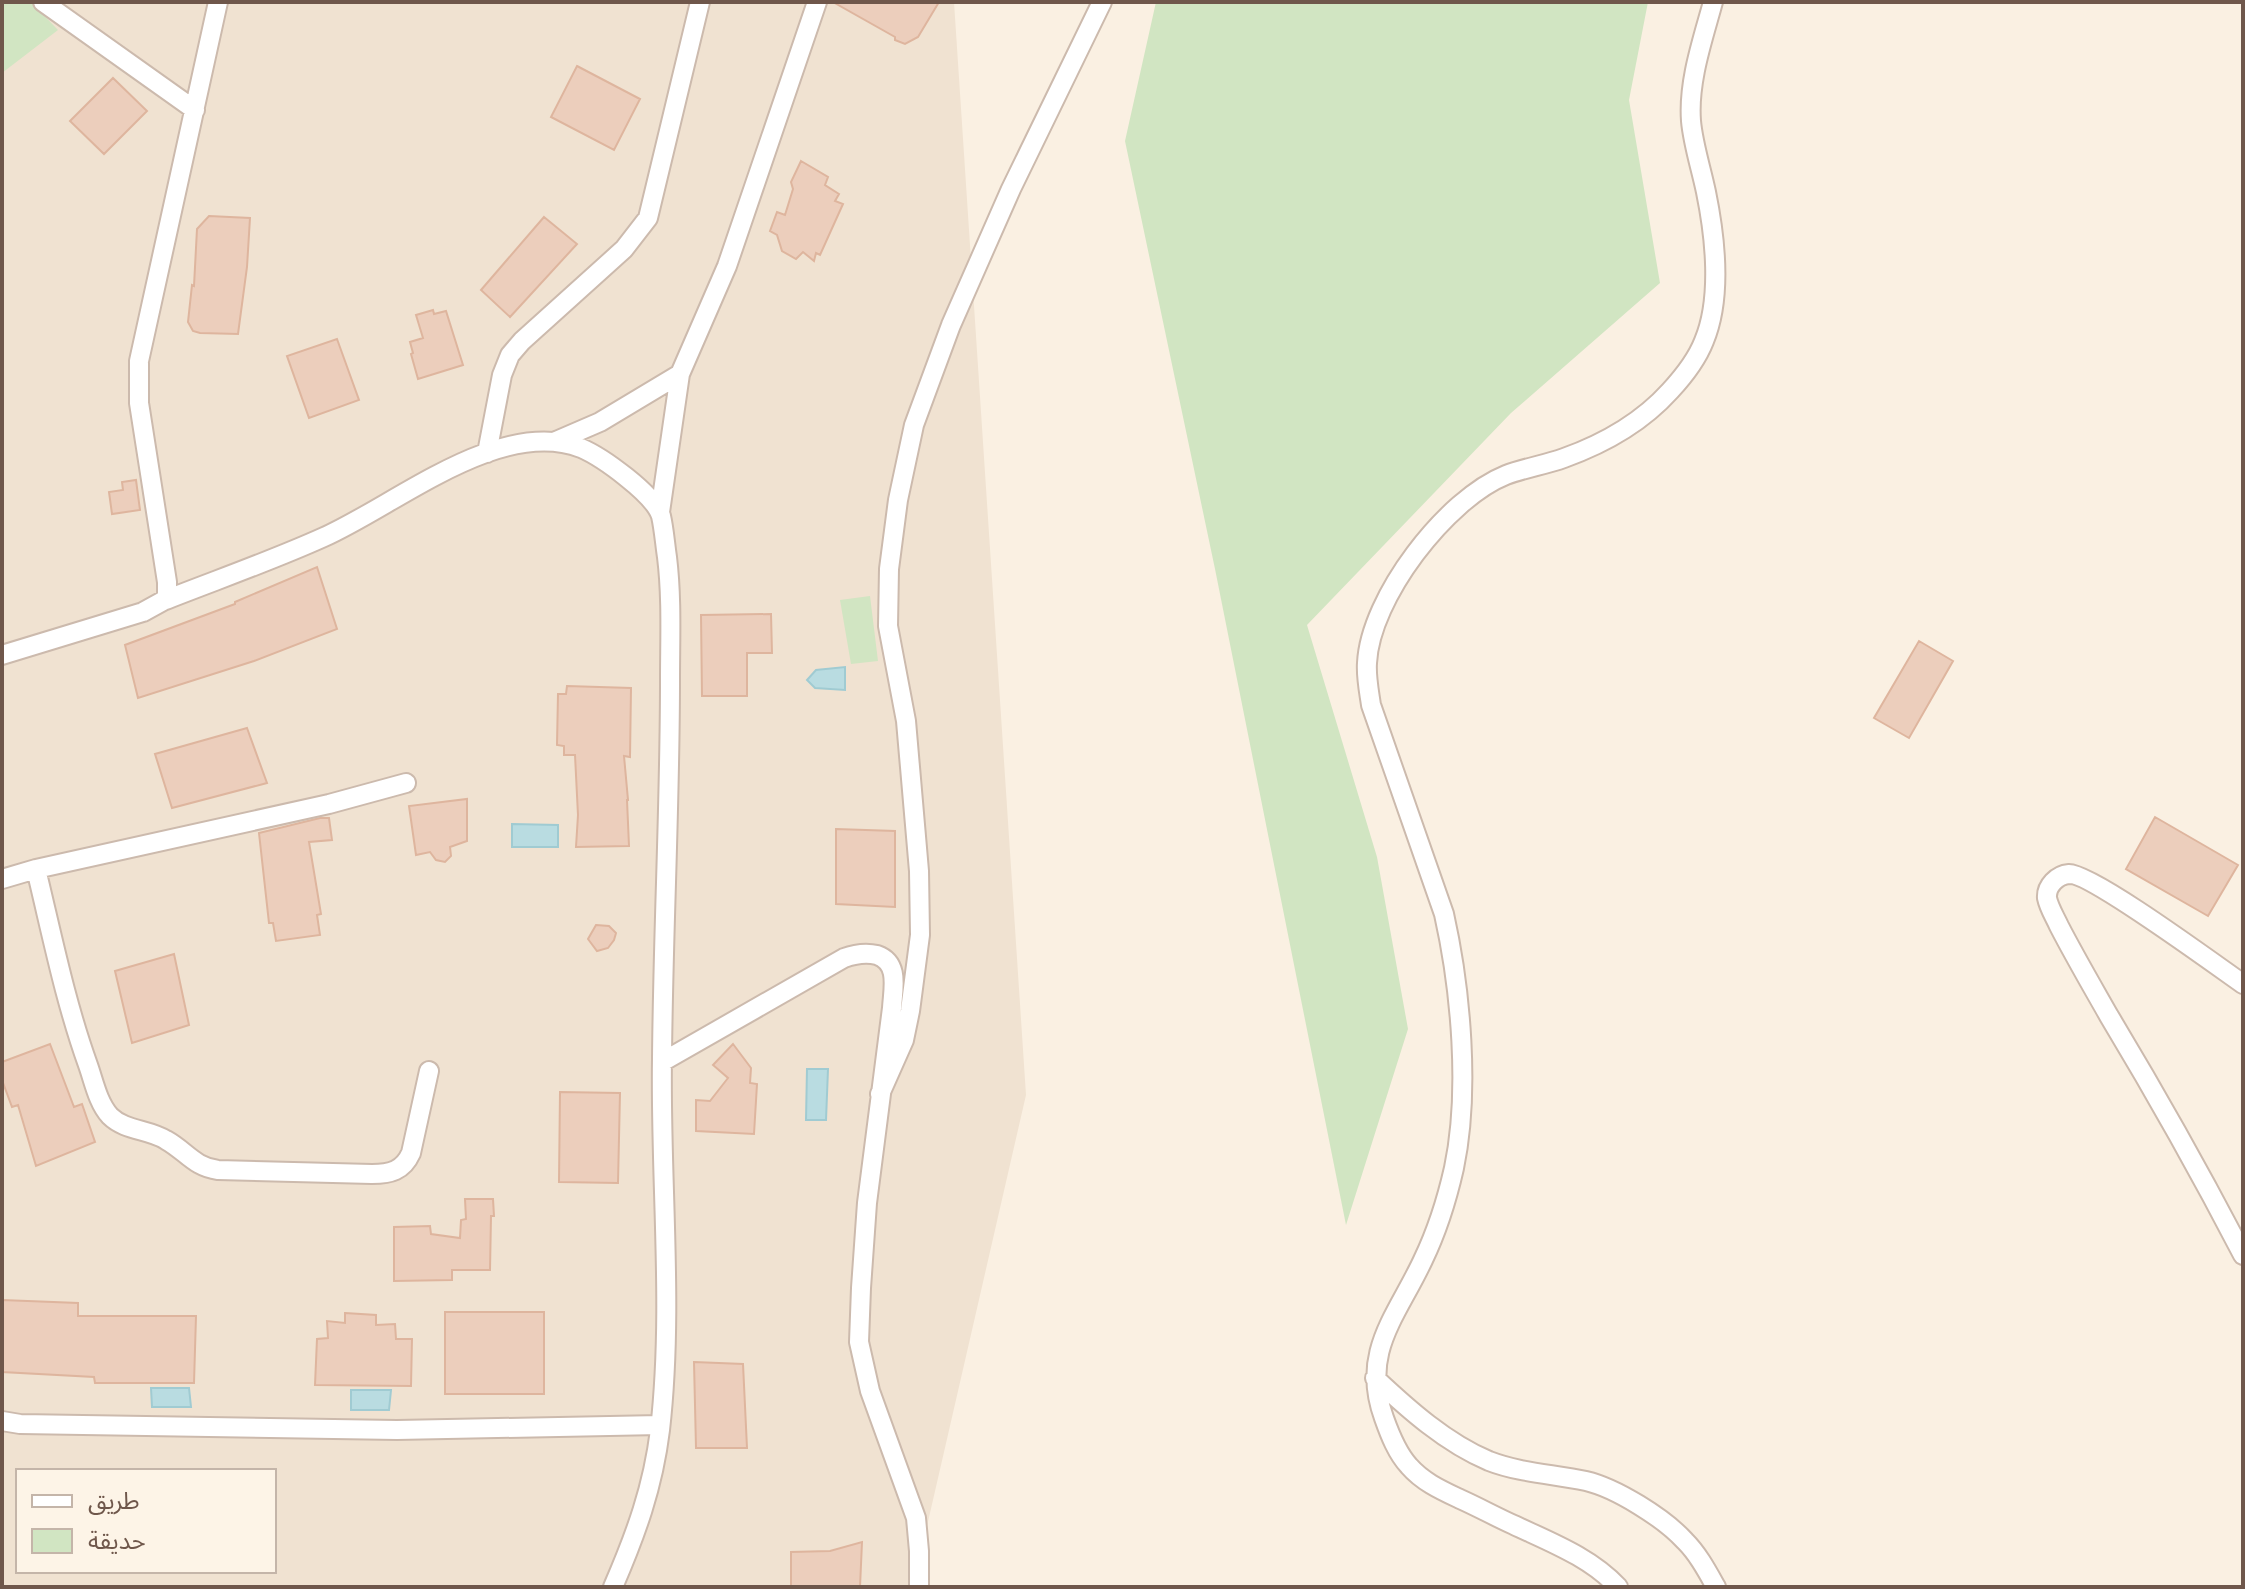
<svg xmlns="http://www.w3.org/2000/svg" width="2245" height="1589" viewBox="0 0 2245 1589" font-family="Commissioner,'Noto Sans Arabic',sans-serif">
<rect width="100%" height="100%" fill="#faf0e2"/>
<path fill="#f0e2d1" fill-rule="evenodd" d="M 2,2 L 954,2 L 1026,1095 L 913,1587 L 2,1587 ZM 18,1471 L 274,1471 L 274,1571 L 18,1571 Z"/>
<path fill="#d1e5c2" d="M 2,2 L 31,2 L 58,30 L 2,73 Z
M 1156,2 L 1648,2 L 1629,100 L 1660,283 L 1511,413 L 1307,625 L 1377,857 L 1408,1029 L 1346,1225 L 1215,569 L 1125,141 Z
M 870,596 L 878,661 L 851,664 L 840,600 Z"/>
<path fill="#b9dce1" stroke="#a0cbd2" stroke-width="2" d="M 845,667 L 845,690 L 815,688 L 807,680 L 816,670 Z
M 512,824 L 558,825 L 558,847 L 512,847 Z
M 807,1069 L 828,1069 L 826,1120 L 806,1120 Z
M 151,1388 L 189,1388 L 191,1407 L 152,1407 Z
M 351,1390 L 391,1390 L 389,1410 L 351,1410 Z"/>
<path fill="#eccebc" stroke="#deb59e" stroke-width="2" d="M 833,2 L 939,2 L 918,37 L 905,44 L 895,40 L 895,37 Z
M 577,66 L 640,99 L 614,150 L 551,117 Z
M 113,78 L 147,111 L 104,154 L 70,121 Z
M 801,161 L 828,177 L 825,185 L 839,194 L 835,201 L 843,204 L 820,255 L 816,253 L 814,261 L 803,252 L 796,259 L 782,251 L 777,235 L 770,231 L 777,212 L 785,215 L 793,189 L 791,182 Z
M 209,216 L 250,218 L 247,267 L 238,334 L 200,333 L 193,331 L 188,322 L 192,285 L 194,286 L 197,229 Z
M 544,217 L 577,244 L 510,317 L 481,290 Z
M 433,310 L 434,314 L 446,311 L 463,365 L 418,379 L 411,354 L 413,353 L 410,342 L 423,338 L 416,315 Z
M 337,339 L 359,400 L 309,418 L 287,356 Z
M 136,480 L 140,510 L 112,514 L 109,492 L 123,490 L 122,482 Z
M 317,567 L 337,629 L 254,661 L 138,698 L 125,645 L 235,604 L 235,602 Z
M 771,614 L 772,653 L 747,653 L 747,696 L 702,696 L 701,615 Z
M 1919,641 L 1953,661 L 1909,738 L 1874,718 Z
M 567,686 L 631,688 L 630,757 L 624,756 L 628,800 L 627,800 L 629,846 L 576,847 L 578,815 L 575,755 L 564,755 L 564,746 L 557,745 L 558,694 L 566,694 Z
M 247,728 L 267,783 L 172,808 L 155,754 Z
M 467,799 L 467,841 L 450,847 L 451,856 L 445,862 L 436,860 L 430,852 L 416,855 L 409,806 Z
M 2155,817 L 2238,865 L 2208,916 L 2126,869 Z
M 320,818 L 329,818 L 332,840 L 309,842 L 321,914 L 317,915 L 320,935 L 276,941 L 273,923 L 269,923 L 259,833 Z
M 836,829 L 895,831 L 895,907 L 836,904 Z
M 596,925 L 609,926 L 616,933 L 614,940 L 608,948 L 597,951 L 588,939 Z
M 174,954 L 189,1025 L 132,1043 L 115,971 Z
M 50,1044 L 74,1107 L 82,1104 L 95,1142 L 36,1166 L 18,1105 L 12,1107 L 2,1080 L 2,1062 Z
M 733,1044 L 751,1068 L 750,1083 L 757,1084 L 754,1134 L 696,1131 L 696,1100 L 710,1101 L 728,1078 L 713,1065 Z
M 560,1092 L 620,1093 L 618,1183 L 559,1182 Z
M 465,1199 L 493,1199 L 494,1216 L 491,1216 L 490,1270 L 452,1270 L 452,1280 L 394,1281 L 394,1227 L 430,1226 L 431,1234 L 460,1238 L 461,1220 L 466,1219 Z
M 2,1300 L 78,1303 L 78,1316 L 196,1316 L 194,1383 L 95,1383 L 94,1377 L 2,1372 Z
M 445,1312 L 544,1312 L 544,1394 L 445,1394 Z
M 345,1313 L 376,1315 L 376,1325 L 395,1324 L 396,1339 L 412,1339 L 411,1386 L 315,1385 L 317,1339 L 328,1338 L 327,1321 L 345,1323 Z
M 694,1362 L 743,1364 L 747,1448 L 696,1448 Z
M 862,1542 L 860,1587 L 791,1587 L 791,1552 L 830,1551 Z"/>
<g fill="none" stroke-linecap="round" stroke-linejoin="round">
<defs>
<path id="minor" d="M 43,2 L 195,110
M 556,441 L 600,422 L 680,374
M 487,453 L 502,375 L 510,355 L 522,341 L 624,249 L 648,218 L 700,2
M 660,512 L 680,374 L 727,266 L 817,2
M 163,601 L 167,596 L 167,582 L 139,403 L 139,361 L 218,2
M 2,655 L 143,612 L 163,601 C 216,580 271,561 324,537 C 396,505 499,417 581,448 C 602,457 654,494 661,516 C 664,529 665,544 667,557 C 672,598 670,639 670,680 C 670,807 663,933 662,1059 C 660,1182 674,1307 660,1430 C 653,1487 636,1534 613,1587
M 36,869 C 52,935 65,1001 88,1065 C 94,1082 98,1103 110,1116 C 125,1131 149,1129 166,1140 C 186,1151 194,1167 218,1170 L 372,1174 C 390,1174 403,1171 411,1153 L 429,1071
M 2,879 L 36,869 L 329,804 L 406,783
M 2243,984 C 2217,966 2091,873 2069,874 C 2057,875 2046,886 2047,898 C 2049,908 2055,917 2059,926 C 2075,957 2092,986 2109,1016 C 2156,1094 2201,1174 2243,1255
M 662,1062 L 844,958 C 855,954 865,952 877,955 C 900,963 893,989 892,1008 L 867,1203 L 861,1288 L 859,1342 L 870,1391 L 916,1518 L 919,1551 L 919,1587
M 880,1094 L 904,1040 L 910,1011 L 920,935 L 919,871 L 906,721 L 888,626 L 889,569 L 898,500 L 914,425 L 951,325 L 1011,189 L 1102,2
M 1375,1378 C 1408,1409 1446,1443 1489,1461 C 1520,1473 1554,1474 1586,1481 C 1616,1488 1664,1518 1685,1541 C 1698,1554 1707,1571 1716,1587
M 2,1421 L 20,1424 L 397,1430 L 660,1425
M 1618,1587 C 1590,1557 1550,1542 1514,1525 C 1496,1517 1478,1507 1460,1499 C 1441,1490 1423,1482 1409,1466 C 1397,1453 1390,1435 1384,1418 C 1360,1352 1397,1316 1423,1260 C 1437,1231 1447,1199 1454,1168 C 1470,1092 1461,990 1444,914 L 1371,705 C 1369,691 1366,677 1367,663 C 1370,598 1446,499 1506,475 C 1524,468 1545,465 1564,458 C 1603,444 1642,422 1670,391 C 1683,377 1697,359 1704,341 C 1722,298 1715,236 1706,192 C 1701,168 1693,144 1691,121 C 1688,81 1703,39 1713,2"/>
</defs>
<use href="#minor" stroke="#ccbaad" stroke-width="22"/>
<use href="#minor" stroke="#fff" stroke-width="18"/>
</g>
<rect width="2245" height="1589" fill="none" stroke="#6f574b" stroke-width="8"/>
<rect x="16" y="1469" width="260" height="104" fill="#fdf4e7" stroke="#c4b5a9" stroke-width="2"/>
<rect x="32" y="1495" width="40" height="12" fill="#ffffff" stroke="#c4b5a9" stroke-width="2"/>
<text x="88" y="1509" font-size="24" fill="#6f574b">طريق</text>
<rect x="32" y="1529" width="40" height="24" fill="#d1e5c2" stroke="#c4b5a9" stroke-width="2"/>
<text x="88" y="1549" font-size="24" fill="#6f574b">حديقة</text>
</svg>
